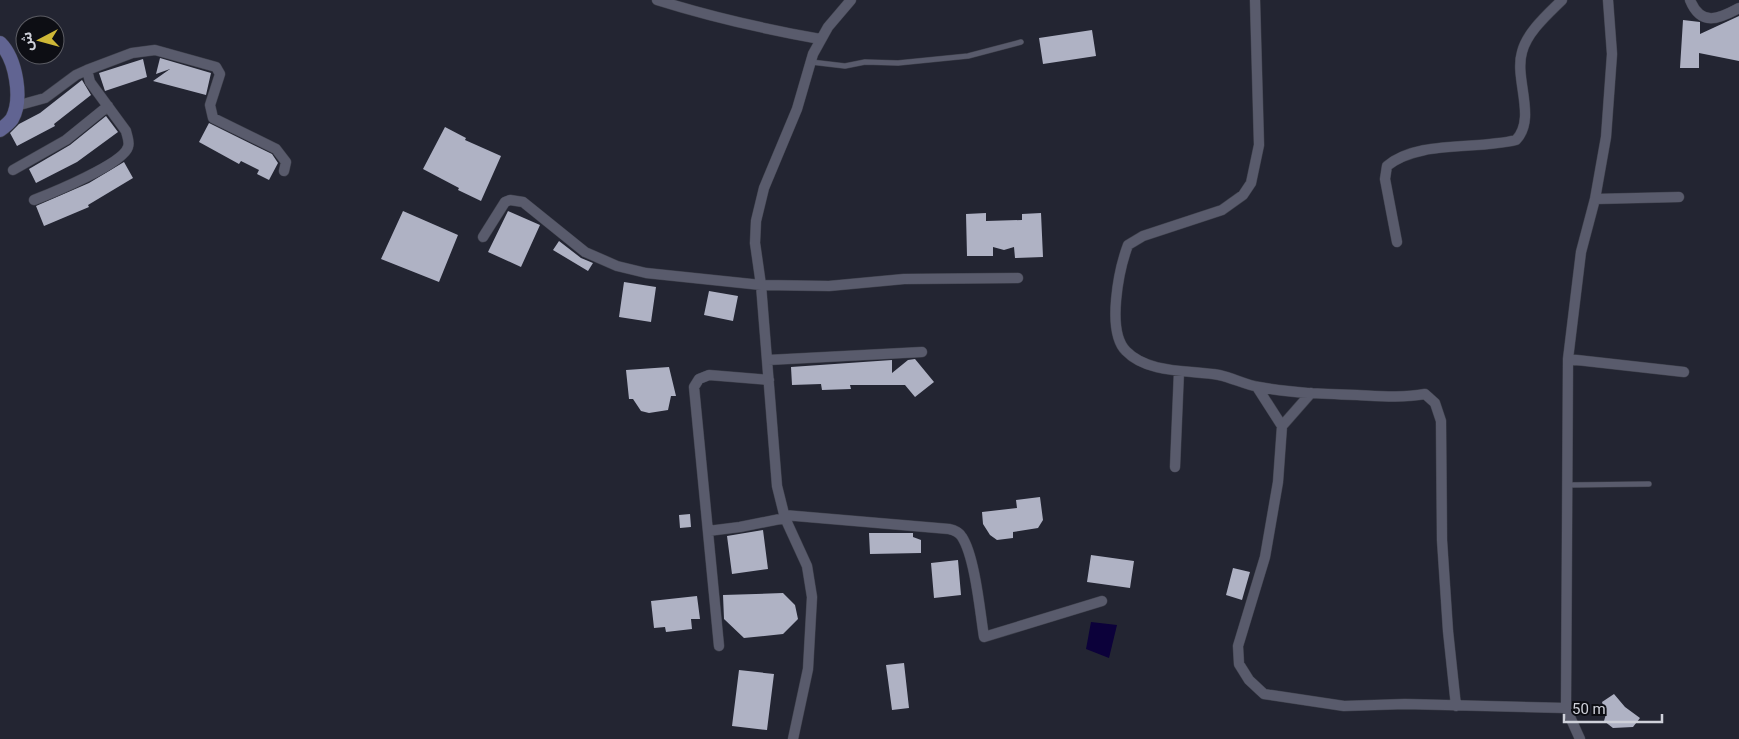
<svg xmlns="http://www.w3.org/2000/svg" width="1739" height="739" viewBox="0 0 1739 739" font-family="Roboto,'Noto Sans Arabic',sans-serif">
<rect width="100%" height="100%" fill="#232532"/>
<path fill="#0c013a" d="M 1091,622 L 1117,625 L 1109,658 L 1086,649 Z"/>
<path fill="#afb2c4" d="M 1739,16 L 1739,61 L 1699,53 L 1699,68 L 1680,68 L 1683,20 L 1700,22 L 1700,34 Z
M 1092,30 L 1096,56 L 1043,64 L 1039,38 Z
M 160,58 L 211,73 L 206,95 L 153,81 L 170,69 L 156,74 Z
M 143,59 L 147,77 L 105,91 L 99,73 Z
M 82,80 L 91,95 L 54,124 L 55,126 L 17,146 L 10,133 L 19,124 L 40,113 Z
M 106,116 L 118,132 L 77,162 L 36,183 L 29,169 L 70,145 Z
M 209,123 L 272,154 L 278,163 L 269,180 L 257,174 L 259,170 L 241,161 L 239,164 L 199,142 Z
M 445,127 L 466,138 L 465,140 L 501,156 L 481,201 L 458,190 L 459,188 L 423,169 Z
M 124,162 L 133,178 L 88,205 L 89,207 L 44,226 L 36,206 L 89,183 Z
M 403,211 L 458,235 L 439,282 L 381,259 Z
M 508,211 L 540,225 L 521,267 L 488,252 Z
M 986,213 L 986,221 L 1022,220 L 1022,214 L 1041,213 L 1043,257 L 1015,258 L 1014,247 L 1004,250 L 993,247 L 993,256 L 967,256 L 966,214 Z
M 559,241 L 581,258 L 593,263 L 588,271 L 553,250 Z
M 624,282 L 656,287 L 651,322 L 619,317 Z
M 709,291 L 738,296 L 733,321 L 704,315 Z
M 915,359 L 934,382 L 915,397 L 905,385 L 850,385 L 851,389 L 822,390 L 821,384 L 792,385 L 791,367 L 892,360 L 892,373 L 908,360 Z
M 669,367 L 676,396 L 671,396 L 668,410 L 649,413 L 641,411 L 633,399 L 629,399 L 626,370 Z
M 1040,497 L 1043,520 L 1038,528 L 1013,532 L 1013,538 L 997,540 L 990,535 L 983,524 L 982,512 L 1017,508 L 1016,500 Z
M 690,514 L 691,527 L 680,528 L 679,515 Z
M 763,530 L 768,569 L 732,574 L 727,536 Z
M 869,533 L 913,533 L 913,537 L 921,540 L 921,553 L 870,554 Z
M 1091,555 L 1134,561 L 1130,588 L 1087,582 Z
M 958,560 L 961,595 L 934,598 L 931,563 Z
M 1233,568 L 1250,572 L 1242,600 L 1226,595 Z
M 783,593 L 795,605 L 798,619 L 783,634 L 744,638 L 724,619 L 723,595 Z
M 697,596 L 700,619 L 691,619 L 692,629 L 666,632 L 665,627 L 654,628 L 651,601 Z
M 904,663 L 909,708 L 892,710 L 886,665 Z
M 739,670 L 774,674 L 767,730 L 732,726 Z
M 1614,694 L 1625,707 L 1640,718 L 1633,727 L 1613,728 L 1604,721 L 1606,714 L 1602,702 Z"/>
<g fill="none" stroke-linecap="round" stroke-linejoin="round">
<defs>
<path id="lane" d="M 811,62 L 845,66 L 865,62 L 898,63 L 968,56 L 1021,42
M 1568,485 L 1649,484"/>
<path id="street" d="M 657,0 C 711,17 764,29 820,39
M 1255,0 L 1259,145 L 1251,183 L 1243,195 L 1222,210 L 1143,236 L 1128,245 C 1119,269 1106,331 1126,351 C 1148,374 1190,370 1219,375 C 1233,378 1246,385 1259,387 C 1291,393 1324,394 1357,395 C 1379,396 1402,398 1425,394 L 1435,403 L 1441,421 L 1442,540 L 1448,631 L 1456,706
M 1690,0 C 1701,27 1719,19 1739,8
M 87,70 L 132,53 L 155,50 L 216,67 L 220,74 L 210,105 L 213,118 L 276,149 L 286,162 L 284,171
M 16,106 L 45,98 L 76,75 L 87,70 L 90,82 L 126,131 C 127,136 130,142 128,147 C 123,164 52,193 34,200
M 13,170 L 66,140 L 108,106
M 1595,199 L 1679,197
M 483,237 L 505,202 L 510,200 L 523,202 L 585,252 L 617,266 L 646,273 L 761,285 L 829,286 L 904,279 L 1018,278
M 1397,242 L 1385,179 L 1387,166 C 1418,140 1476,150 1516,140 C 1537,118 1514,79 1522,52 C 1527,32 1548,14 1562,0
M 1568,359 L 1684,372
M 768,360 L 922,352
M 1257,387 L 1282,426 L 1278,482 L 1265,557 L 1238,646 L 1239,664 L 1249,680 L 1264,694 L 1344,706 L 1405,704 L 1566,708
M 1282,426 L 1311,393
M 1175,467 L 1179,371
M 784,515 L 949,529 C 954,530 959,532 962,537 C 975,557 980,612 984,637 L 1102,601
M 708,531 L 740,527 L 785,518
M 719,646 L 694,387 L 699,379 L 709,375 L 769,380
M 793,739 L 808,669 L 812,597 L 807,566 L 785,518 L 777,486 L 761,285 L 755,243 L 756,221 L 764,188 L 797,109 L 813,54 L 828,27 L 851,0
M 1580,739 L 1566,708 L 1568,359 L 1581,252 L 1595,199 L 1606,137 L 1612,54 L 1608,0"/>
<path id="secondary" d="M 0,43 C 16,59 23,99 12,119 C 9,123 4,127 0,130"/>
</defs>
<use href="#lane" stroke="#3f414c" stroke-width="6"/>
<use href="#street" stroke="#3f414c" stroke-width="11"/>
<use href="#secondary" stroke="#3f414c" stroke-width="15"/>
<use href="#lane" stroke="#595b6c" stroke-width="5"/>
<use href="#street" stroke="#595b6c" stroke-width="10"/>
<use href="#secondary" stroke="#616492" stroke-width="14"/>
</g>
<g transform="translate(40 40) rotate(264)"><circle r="24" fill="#0d0e14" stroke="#5b5c63"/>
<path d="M0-4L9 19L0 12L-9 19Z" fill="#ceb837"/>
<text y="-8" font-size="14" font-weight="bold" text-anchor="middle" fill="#cfd1da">ش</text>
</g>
<path d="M1564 714v8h98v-8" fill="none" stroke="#cfd1da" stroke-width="2.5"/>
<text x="1572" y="714" font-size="15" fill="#cfd1da" stroke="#0d0e14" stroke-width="4" paint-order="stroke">50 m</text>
</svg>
